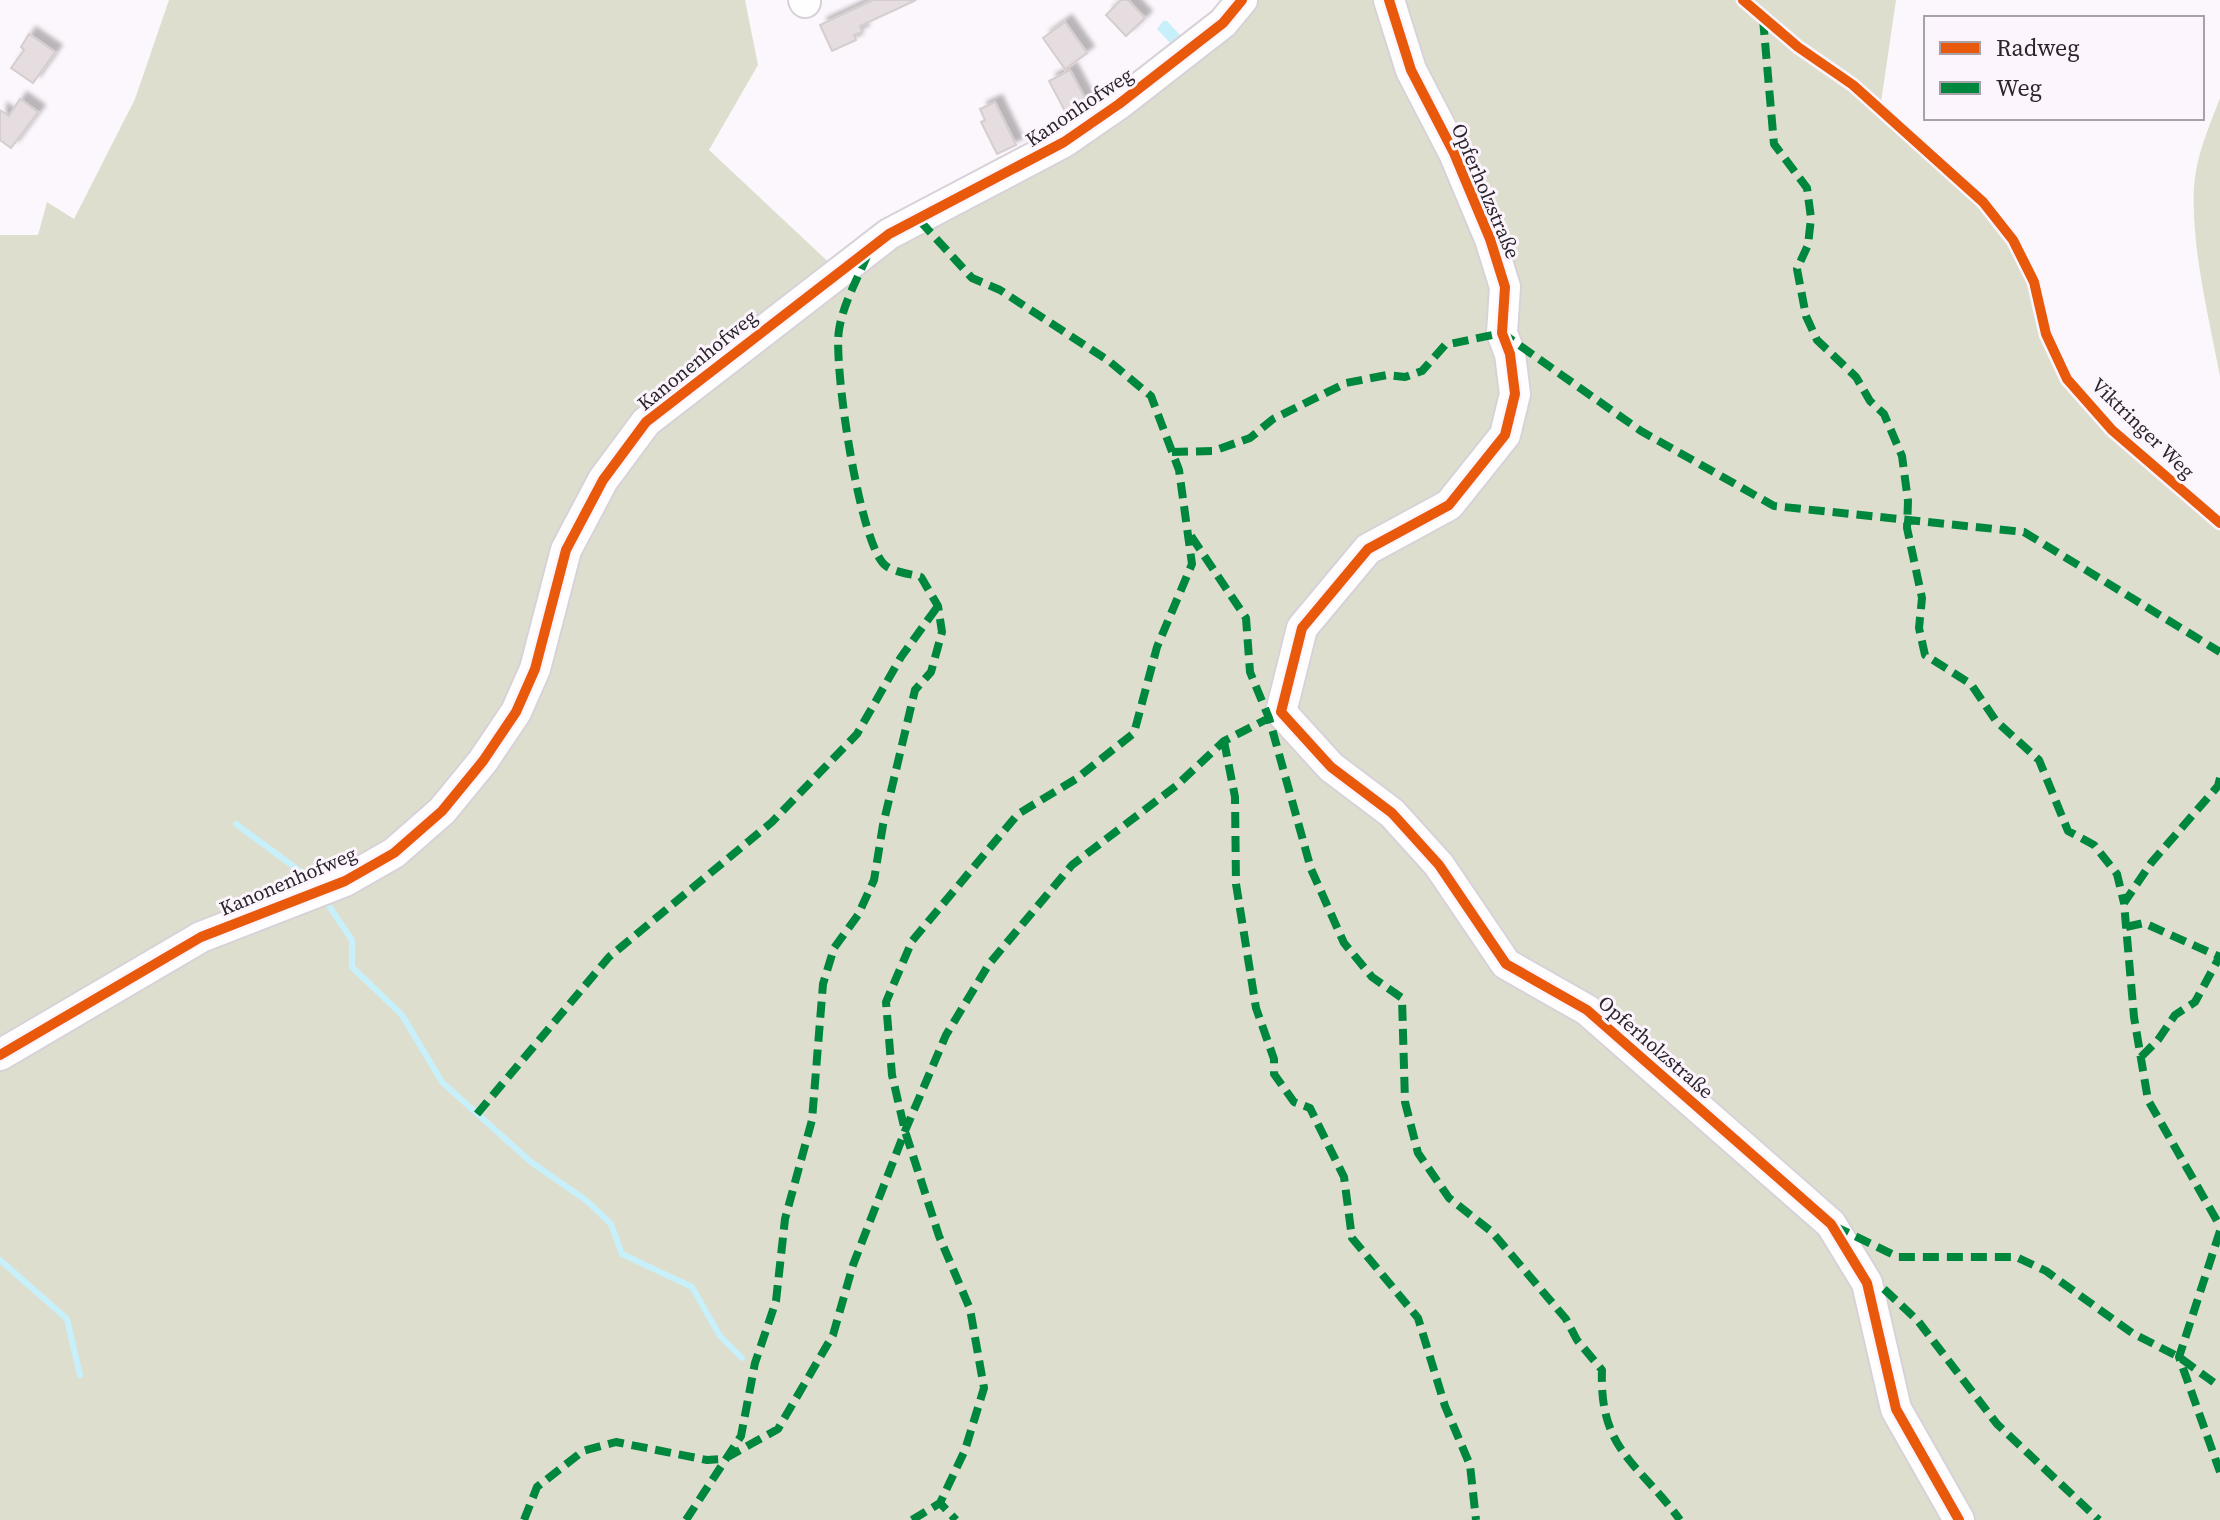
<svg xmlns="http://www.w3.org/2000/svg" width="2220" height="1520" viewBox="0 0 2220 1520" font-family="'Source Serif 4',serif">
<defs>
<filter id="shadow"><feDropShadow dx="7" dy="-7" stdDeviation="2" flood-color="#0004"/></filter>
</defs>
<rect width="100%" height="100%" fill="#fcf7fc"/>
<path fill="#dedece" d="M 169,0 L 745,0 L 758,65 L 709,150 L 837,270 L 1064,142 L 1242,0 L 1896,0 L 1880,109 C 1937,161 2001,207 2032,280 C 2046,313 2045,352 2069,382 C 2110,434 2164,476 2215,518 L 2220,515 L 2220,1520 L 0,1520 L 0,1066 L 220,936 L 409,853 L 511,707 L 430,811 L 368,860 L 0,1047 L 0,235 L 38,235 L 47,202 L 74,219 L 135,99 Z
M 2220,98 L 2220,377 C 2209,316 2191,249 2194,187 C 2196,156 2209,127 2220,98 Z"/>
<path fill="#c7f0fa" d="M 1163,21 L 1167,21 L 1183,38 L 1172,45 L 1157,29 Z"/>
<g fill="none" stroke-linecap="round" stroke-linejoin="round">
<path stroke="#c7f0fa" stroke-width="6" d="M 236,824 L 316,883
M 327,903 L 352,940 L 352,967 L 402,1015 L 442,1082 L 531,1162 L 587,1201 L 611,1224 L 622,1254 L 692,1287 L 720,1336 L 742,1358
M 0,1260 L 67,1319 L 80,1375"/>
</g>
<path fill="#e5dddf" stroke="#d5cdce" stroke-width="2" filter="url(#shadow)" d="M 873,0 L 916,0 L 860,26 L 862,32 L 854,35 L 856,40 L 832,51 L 820,25 Z
M 1121,0 L 1128,0 L 1145,18 L 1126,36 L 1106,15 Z
M 1065,22 L 1087,53 L 1065,69 L 1043,38 Z
M 29,34 L 55,52 L 33,83 L 11,68 L 24,50 L 21,47 Z
M 1070,70 L 1088,104 L 1067,115 L 1049,81 Z
M 20,99 L 38,112 L 11,148 L 0,140 L 0,110 L 9,116 Z
M 995,102 L 1016,145 L 997,154 L 981,122 L 985,120 L 980,109 Z"/>
<g fill="none" stroke-linecap="round" stroke-linejoin="round">
<defs>
<path id="minor" d="M 804,0 L 805,2
M 1389,0 L 1411,70 L 1454,153 L 1490,239 L 1505,287 L 1502,333 L 1510,354 L 1515,394 L 1505,435 L 1449,505 L 1368,549 L 1302,628 L 1281,712 L 1331,767 L 1392,813 L 1439,865 L 1506,964 L 1587,1010 L 1831,1224 L 1867,1283 L 1896,1409 L 1959,1520
M 0,1055 L 201,937 L 345,881 L 394,853 L 442,811 L 483,761 L 516,712 L 535,669 L 566,550 L 603,480 L 646,422 L 889,234 L 1064,142 L 1119,104 L 1223,23 L 1242,0"/>
</defs>
<use href="#minor" stroke="#d8d2d8" stroke-width="34"/>
<use href="#minor" stroke="#fffeff" stroke-width="30"/>
<path stroke="#00873e" stroke-width="8" stroke-dasharray="16 8" stroke-linecap="butt" d="M 1763,19 L 1774,144 L 1807,188 L 1811,218 L 1808,245 L 1797,269 L 1806,316 L 1817,340 L 1856,377 L 1870,401 L 1884,414 L 1902,456 L 1908,501 L 1907,528 L 1922,598 L 1919,628 L 1925,655 L 1971,684 L 1996,721 L 2039,760 L 2068,831 L 2094,845 L 2117,874 L 2124,903
M 920,221 L 972,278 L 1000,290 L 1109,361 L 1151,396 L 1179,470 L 1192,564 L 1157,647 L 1134,733 L 1076,779 L 1018,814 L 912,941 L 886,1002 L 892,1075 L 905,1131 L 939,1236 L 970,1309 L 984,1388 L 965,1450 L 940,1503 L 956,1520
M 1172,452 L 1213,451 L 1250,438 L 1273,419 L 1346,383 L 1387,375 L 1405,377 L 1422,371 L 1445,345 L 1502,333 L 1641,431 L 1774,506 L 2024,532 L 2220,652
M 1191,536 L 1246,618 L 1250,672 L 1269,718 L 1311,869 L 1344,943 L 1372,977 L 1402,998 L 1405,1102 L 1418,1153 L 1449,1198 L 1492,1232 L 1566,1319 L 1577,1340 L 1602,1370 C 1599,1451 1639,1463 1680,1520
M 1224,741 L 1235,797 L 1236,884 L 1256,1008 L 1274,1059 L 1274,1074 L 1294,1102 L 1310,1108 L 1344,1177 L 1352,1238 L 1418,1318 L 1445,1406 L 1470,1465 L 1476,1520
M 2220,778 L 2218,786 L 2151,863 L 2124,903 L 2134,1017 L 2148,1100 L 2220,1226
M 2126,927 L 2144,923 L 2220,957
M 2141,1057 L 2158,1040 L 2175,1015 L 2195,1002 L 2220,956
M 477,1114 L 609,957 L 772,822 L 857,734 L 901,657 L 938,606
M 1834,1226 L 1898,1257 L 2016,1257 L 2046,1271 L 2132,1333 L 2179,1357 L 2220,1387
M 2220,1231 L 2179,1357 L 2220,1472
M 1884,1289 L 1918,1321 L 1997,1424 L 2099,1520
M 524,1520 L 537,1487 L 583,1451 L 616,1442 L 707,1460 L 724,1459 L 778,1429 L 833,1335 L 853,1265 L 905,1131 L 946,1035 L 989,964 L 1072,865 L 1176,786 L 1224,741 L 1281,712
M 686,1520 L 741,1436 L 755,1363 L 776,1301 L 785,1219 L 812,1120 L 823,984 L 834,948 L 858,915 L 874,880 L 883,825 L 915,690 L 931,672 L 942,632 L 938,606 L 921,577 C 911,574 894,572 886,566 C 860,548 833,365 839,330 C 843,304 857,280 867,256
M 912,1520 L 940,1503"/>
<defs>
<path id="cycleway" d="M 1389,0 L 1411,70 L 1454,153 L 1490,239 L 1505,287 L 1502,333 L 1510,354 L 1515,394 L 1505,435 L 1449,505 L 1368,549 L 1302,628 L 1281,712 L 1331,767 L 1392,813 L 1439,865 L 1506,964 L 1587,1010 L 1831,1224 L 1867,1283 L 1896,1409 L 1959,1520
M 1743,0 L 1798,47 L 1853,85 L 1983,202 L 2013,240 L 2034,282 L 2046,334 L 2067,379 L 2112,430 L 2220,523
M 0,1055 L 201,937 L 345,881 L 394,853 L 442,811 L 483,761 L 516,712 L 535,669 L 566,550 L 603,480 L 646,422 L 889,234 L 1064,142 L 1119,104 L 1223,23 L 1242,0"/>
</defs>
<use href="#cycleway" stroke="#fdf5fe" stroke-width="15"/>
<use href="#cycleway" stroke="#e8590c" stroke-width="10"/>
</g>
<g text-anchor="middle" stroke-width="6" stroke-linejoin="round" paint-order="stroke">
<g font-size="20" fill="#2b242b" stroke="#fdf5fe">
<text transform="translate(1079 107) rotate(-34)" y="7">Kanonhofweg</text>
<text transform="translate(1486 191) rotate(67)" y="7">Opferholzstraße</text>
<text transform="translate(697 360) rotate(-39)" y="7">Kanonenhofweg</text>
<text transform="translate(2143 428) rotate(44)" y="7">Viktringer Weg</text>
<text transform="translate(288 881) rotate(-23)" y="7">Kanonenhofweg</text>
<text transform="translate(1656 1047) rotate(41)" y="7">Opferholzstraße</text>
</g>
</g>
<rect x="1924" y="16" width="280" height="104" fill="#fdf5fe" stroke="#a9a1aa" stroke-width="2"/>
<rect x="1940" y="42" width="40" height="12" fill="#e8590c" stroke="#a9a1aa" stroke-width="2"/>
<text x="1996" y="56" font-size="24" fill="#2b242b">Radweg</text>
<rect x="1940" y="82" width="40" height="12" fill="#00873e" stroke="#a9a1aa" stroke-width="2"/>
<text x="1996" y="96" font-size="24" fill="#2b242b">Weg</text>
</svg>
